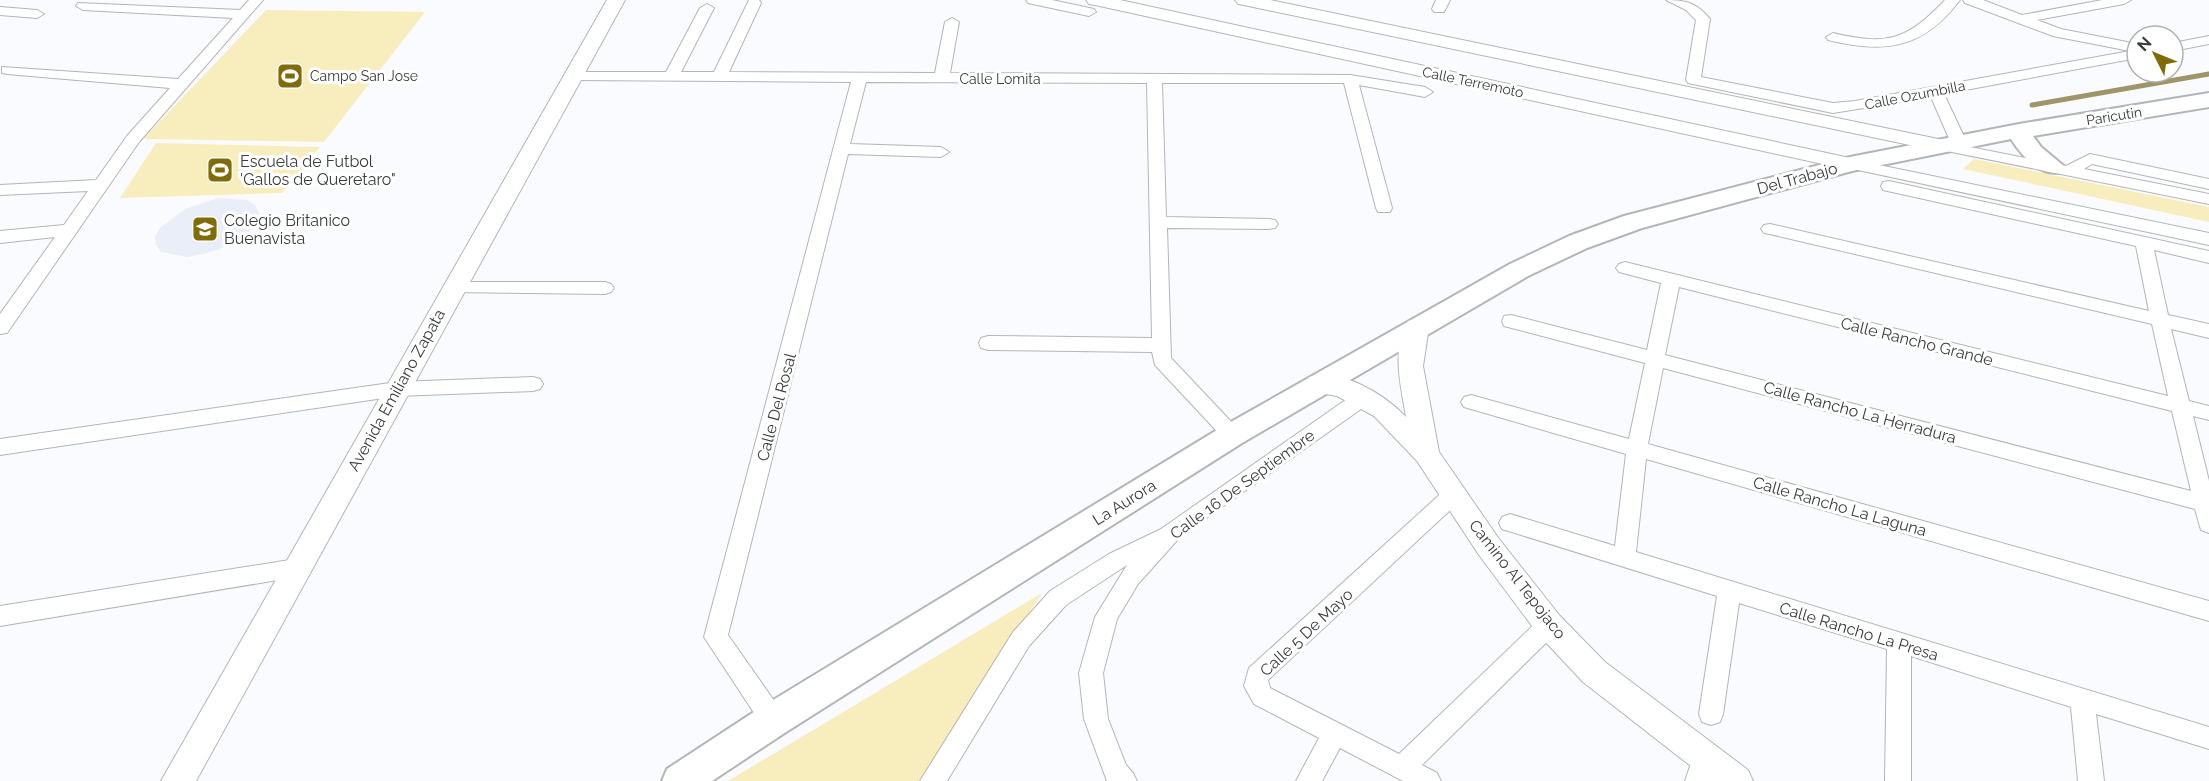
<svg xmlns="http://www.w3.org/2000/svg" width="2209" height="781" viewBox="0 0 2209 781" font-family="Raleway,sans-serif">
<rect width="100%" height="100%" fill="#f9fbfe"/>
<path fill="#e9eef9" d="M 218,198 L 247,200 L 255,205 L 259,212 L 257,222 L 249,232 L 220,249 L 203,254 L 187,257 L 161,252 L 156,245 L 155,236 L 161,227 L 185,209 Z"/>
<path fill="#f8edbc" d="M 266,10 L 425,12 L 324,142 L 143,139 Z
M 156,143 L 320,147 L 282,193 L 120,198 Z
M 1974,159 L 2209,207 L 2209,222 L 1963,169 Z
M 1042,593 L 920,781 L 728,781 Z"/>
<g fill="none" stroke-linecap="round" stroke-linejoin="round">
<path stroke="#9e9568" stroke-width="5" d="M 2032,105 L 2209,74"/>
<defs>
<path id="minor" d="M 249,0 L 263,0 L 139,142 L 7,333 L 0,334 L 0,314 L 55,237 L 0,243 L 0,231 L 64,225 L 88,191 L 0,195 L 0,185 L 96,180 L 127,136 L 170,88 L 7,74 L 2,73 L 2,67 L 178,79 L 233,18 L 83,10 L 76,6 L 78,3 L 240,10 Z
M 749,0 L 759,0 L 761,3 L 729,72 L 935,73 L 945,22 L 952,18 L 959,22 L 950,73 L 1350,75 L 1425,87 L 1433,92 L 1425,97 L 1359,85 L 1392,208 L 1390,212 L 1378,212 L 1376,208 L 1344,83 L 1162,83 L 1166,217 L 1269,219 L 1275,220 L 1278,224 L 1275,228 L 1269,229 L 1167,228 L 1171,358 L 1239,430 L 1242,435 L 1239,440 L 1232,443 L 1225,440 L 1155,365 L 1152,352 L 988,350 L 981,348 L 979,343 L 981,338 L 988,336 L 1152,338 L 1147,83 L 866,82 L 850,144 L 941,147 L 949,152 L 941,157 L 848,154 L 728,635 L 782,712 L 785,720 L 782,728 L 773,731 L 764,728 L 704,637 L 851,82 L 573,80 L 566,76 L 573,72 L 666,72 L 700,8 L 707,4 L 714,8 L 681,72 L 714,72 Z
M 1026,0 L 1052,0 L 1094,9 L 1096,12 L 1089,16 L 1028,3 Z
M 1436,0 L 1450,0 L 1444,12 L 1434,12 L 1432,9 Z
M 1666,0 C 1686,0 1697,3 1710,19 L 1701,77 L 1833,103 L 1855,101 L 2130,51 L 2053,36 L 1965,3 L 1963,0 L 1983,0 L 2022,15 L 2102,0 L 2131,0 L 2124,4 L 2037,20 L 2061,29 L 2137,44 L 2137,58 L 1944,94 L 1967,143 L 1965,146 L 2066,166 L 2090,154 L 2209,179 L 2209,189 L 2092,164 L 2084,169 L 2209,194 L 2209,204 L 1937,149 L 1935,146 L 1937,143 L 1951,143 L 1931,97 L 1833,113 L 1688,83 L 1686,80 L 1696,20 L 1686,10 Z
M 1945,0 L 1960,0 C 1923,49 1885,54 1828,40 L 1826,37 L 1833,33 C 1888,46 1907,40 1945,0 Z
M 0,7 L 37,10 L 44,14 L 37,18 L 0,15 Z
M 2209,36 L 2209,44 L 2173,51 L 2173,43 Z
M 1850,159 L 2209,233 L 2209,245 L 1844,167 L 1842,164 Z
M 1889,181 L 2209,251 L 2209,263 L 2154,250 L 2168,315 L 2209,324 L 2209,338 L 2171,329 L 2189,401 L 2209,406 L 2209,420 L 2193,416 L 2209,481 L 2209,533 L 2201,530 L 2195,509 L 1663,368 L 1648,444 L 2209,601 L 2209,621 L 1646,459 L 1636,552 L 2209,727 L 2209,749 L 2096,714 L 2104,781 L 2078,781 L 2071,707 L 1911,656 L 1911,781 L 1885,781 L 1887,649 L 1739,603 L 1723,714 L 1720,722 L 1711,725 L 1702,722 L 1699,714 L 1717,596 L 1502,529 L 1499,523 L 1502,517 L 1510,514 L 1615,546 L 1626,454 L 1464,407 L 1461,402 L 1464,397 L 1471,395 L 1629,439 L 1645,363 L 1504,326 L 1502,321 L 1504,316 L 1511,315 L 1647,350 L 1661,283 L 1619,272 L 1616,268 L 1619,264 L 1625,262 L 2168,396 L 2152,324 L 1770,234 L 1764,233 L 1761,229 L 1764,225 L 1770,224 L 2149,311 L 2136,246 L 1883,190 L 1881,186 L 1883,182 ZM 1679,287 L 2172,411 L 2191,491 L 1665,355 Z
M 454,282 L 605,282 L 611,284 L 614,288 L 611,292 L 605,294 L 448,292 L 445,288 L 448,284 Z
M 533,377 L 540,379 L 543,384 L 540,389 L 533,391 L 397,396 L 0,455 L 0,439 L 397,382 Z
M 1364,390 L 1371,392 L 1374,397 L 1371,402 L 1181,536 L 1138,584 L 1117,619 L 1103,673 L 1108,719 L 1126,765 L 1133,773 L 1137,781 L 1107,781 L 1084,719 L 1079,673 L 1095,617 L 1127,565 L 1066,605 L 1029,646 L 947,781 L 920,781 L 1013,632 L 1050,591 L 1109,554 L 1161,529 L 1357,392 Z
M 1454,486 L 1461,488 L 1465,494 L 1461,500 L 1268,680 L 1270,688 L 1399,754 L 1541,618 L 1549,615 L 1557,618 L 1560,625 L 1557,632 L 1422,765 L 1437,773 L 1441,781 L 1403,781 L 1340,748 L 1322,781 L 1296,781 L 1319,738 L 1254,704 L 1244,686 L 1249,668 L 1447,488 Z
M 296,559 L 304,562 L 307,568 L 304,574 L 296,577 L 0,626 L 0,606 Z
M 1705,745 L 1714,749 L 1717,757 L 1711,781 L 1685,781 L 1696,749 Z"/>
<path id="tertiary" d="M 607,0 L 625,0 L 196,781 L 161,781 Z
M 1086,0 L 1120,0 L 1850,158 L 1857,159 L 1861,164 L 1857,169 L 1850,170 L 1095,5 L 1089,4 Z
M 1235,0 L 1270,0 L 1943,140 L 1950,142 L 1953,146 L 1950,150 L 1943,152 L 1244,5 L 1238,4 Z
M 1417,319 L 1426,321 L 1429,327 L 1423,366 L 1439,452 L 1499,539 L 1560,616 L 1605,662 L 1748,770 L 1753,781 L 1710,781 L 1583,682 L 1538,634 L 1479,555 L 1417,461 L 1374,416 L 1337,396 L 1309,391 L 1305,384 L 1309,377 C 1342,368 1384,394 1406,417 C 1401,386 1391,350 1408,321 Z"/>
<path id="secondary" d="M 2209,93 L 2209,107 L 2033,136 L 2041,147 L 2065,167 L 2061,172 C 2040,177 2022,156 2011,139 L 1852,171 L 1642,228 L 1587,248 L 1528,276 L 1242,443 L 786,732 L 712,781 L 662,781 L 667,769 L 760,708 L 1222,427 L 1510,264 L 1569,236 L 1624,216 L 1850,157 L 2019,124 Z"/>
</defs>
<use href="#minor" stroke="#b3b5b8" stroke-width="2"/>
<use href="#tertiary" stroke="#b3b5b8" stroke-width="2"/>
<use href="#secondary" stroke="#b3b5b8" stroke-width="4"/>
<use href="#minor" fill="#fff" fill-rule="evenodd"/>
<use href="#tertiary" fill="#fff" fill-rule="evenodd"/>
<use href="#secondary" fill="#fff" fill-rule="evenodd"/>
</g>
<defs>
<symbol id="stadium-square" viewBox="-11 -11 22 22"><rect x="-9" y="-9" width="18" height="18" rx="4" fill="#7f6c07" stroke="#fff"/><path d="M0-5a6.5 5 0 1 0 0 10a6.5 5 0 1 0 0-10ZM-3.5-1.8h7v3.6h-7Z" fill="#fff"/></symbol>
<symbol id="school-square" viewBox="-11 -11 22 22"><rect x="-9" y="-9" width="18" height="18" rx="4" fill="#7f6c07" stroke="#fff"/><path d="M0-5L7-2L0 1L-7-2ZM-4 1L0 2.5L4 1V4Q0 6-4 4Z" fill="#fff"/></symbol>
</defs>
<g fill-rule="evenodd">
<use href="#stadium-square" x="275" y="61" width="30" height="30"/>
<use href="#stadium-square" x="205" y="155" width="30" height="30"/>
<use href="#school-square" x="190" y="214" width="30" height="30"/>
</g>
<g text-anchor="middle" stroke-width="6" stroke-linejoin="round" paint-order="stroke">
<g font-size="14" fill="#3a3b3c" stroke="#fff" text-anchor="start">
<text x="310" y="81">Campo San Jose</text>
</g>
<g font-size="14" fill="#3a3b3c" stroke="#fff">
<text x="1000" y="84">Calle Lomita</text>
<text transform="translate(1473 82) rotate(12)" y="5">Calle Terremoto</text>
<text transform="translate(1915 95) rotate(-11)" y="5">Calle Ozumbilla</text>
<text transform="translate(2114 116) rotate(-9)" y="5">Paricutin</text>
</g>
<g font-size="16" fill="#3a3b3c" stroke="#fff" text-anchor="start">
<text x="240" y="167">Escuela de Futbol<tspan x="240" dy="18">'Gallos de Queretaro"</tspan></text>
<text x="224" y="226">Colegio Britanico<tspan x="224" dy="18">Buenavista</tspan></text>
</g>
<g font-size="16" fill="#3a3b3c" stroke="#fff">
<text transform="translate(1797 178) rotate(-15)" y="6">Del Trabajo</text>
<text transform="translate(1917 341) rotate(14)" y="6">Calle Rancho Grande</text>
<text transform="translate(396 390) rotate(-61)" y="6">Avenida Emiliano Zapata</text>
<text transform="translate(776 407) rotate(-75)" y="6">Calle Del Rosal</text>
<text transform="translate(1860 412) rotate(15)" y="6">Calle Rancho La Herradura</text>
<text transform="translate(1242 484) rotate(-36)" y="6">Calle 16 De Septiembre</text>
<text transform="translate(1124 502) rotate(-32)" y="6">La Aurora</text>
<text transform="translate(1840 506) rotate(16)" y="6">Calle Rancho La Laguna</text>
<text transform="translate(1518 579) rotate(52)" y="6">Camino Al Tepojaco</text>
<text transform="translate(1859 631) rotate(17)" y="6">Calle Rancho La Presa</text>
<text transform="translate(1306 632) rotate(-43)" y="6">Calle 5 De Mayo</text>
</g>
</g>
<g transform="translate(2155 54) rotate(313)"><circle r="28" fill="#ffffff" stroke="#b0b1b1" stroke-width="1.5"/>
<path d="M0-4.5L10 22L0 15L-10 22Z" fill="#7f6c07"/>
<text y="-9" font-size="16" font-weight="bold" text-anchor="middle" fill="#3a3b3c">N</text>
</g>
</svg>
